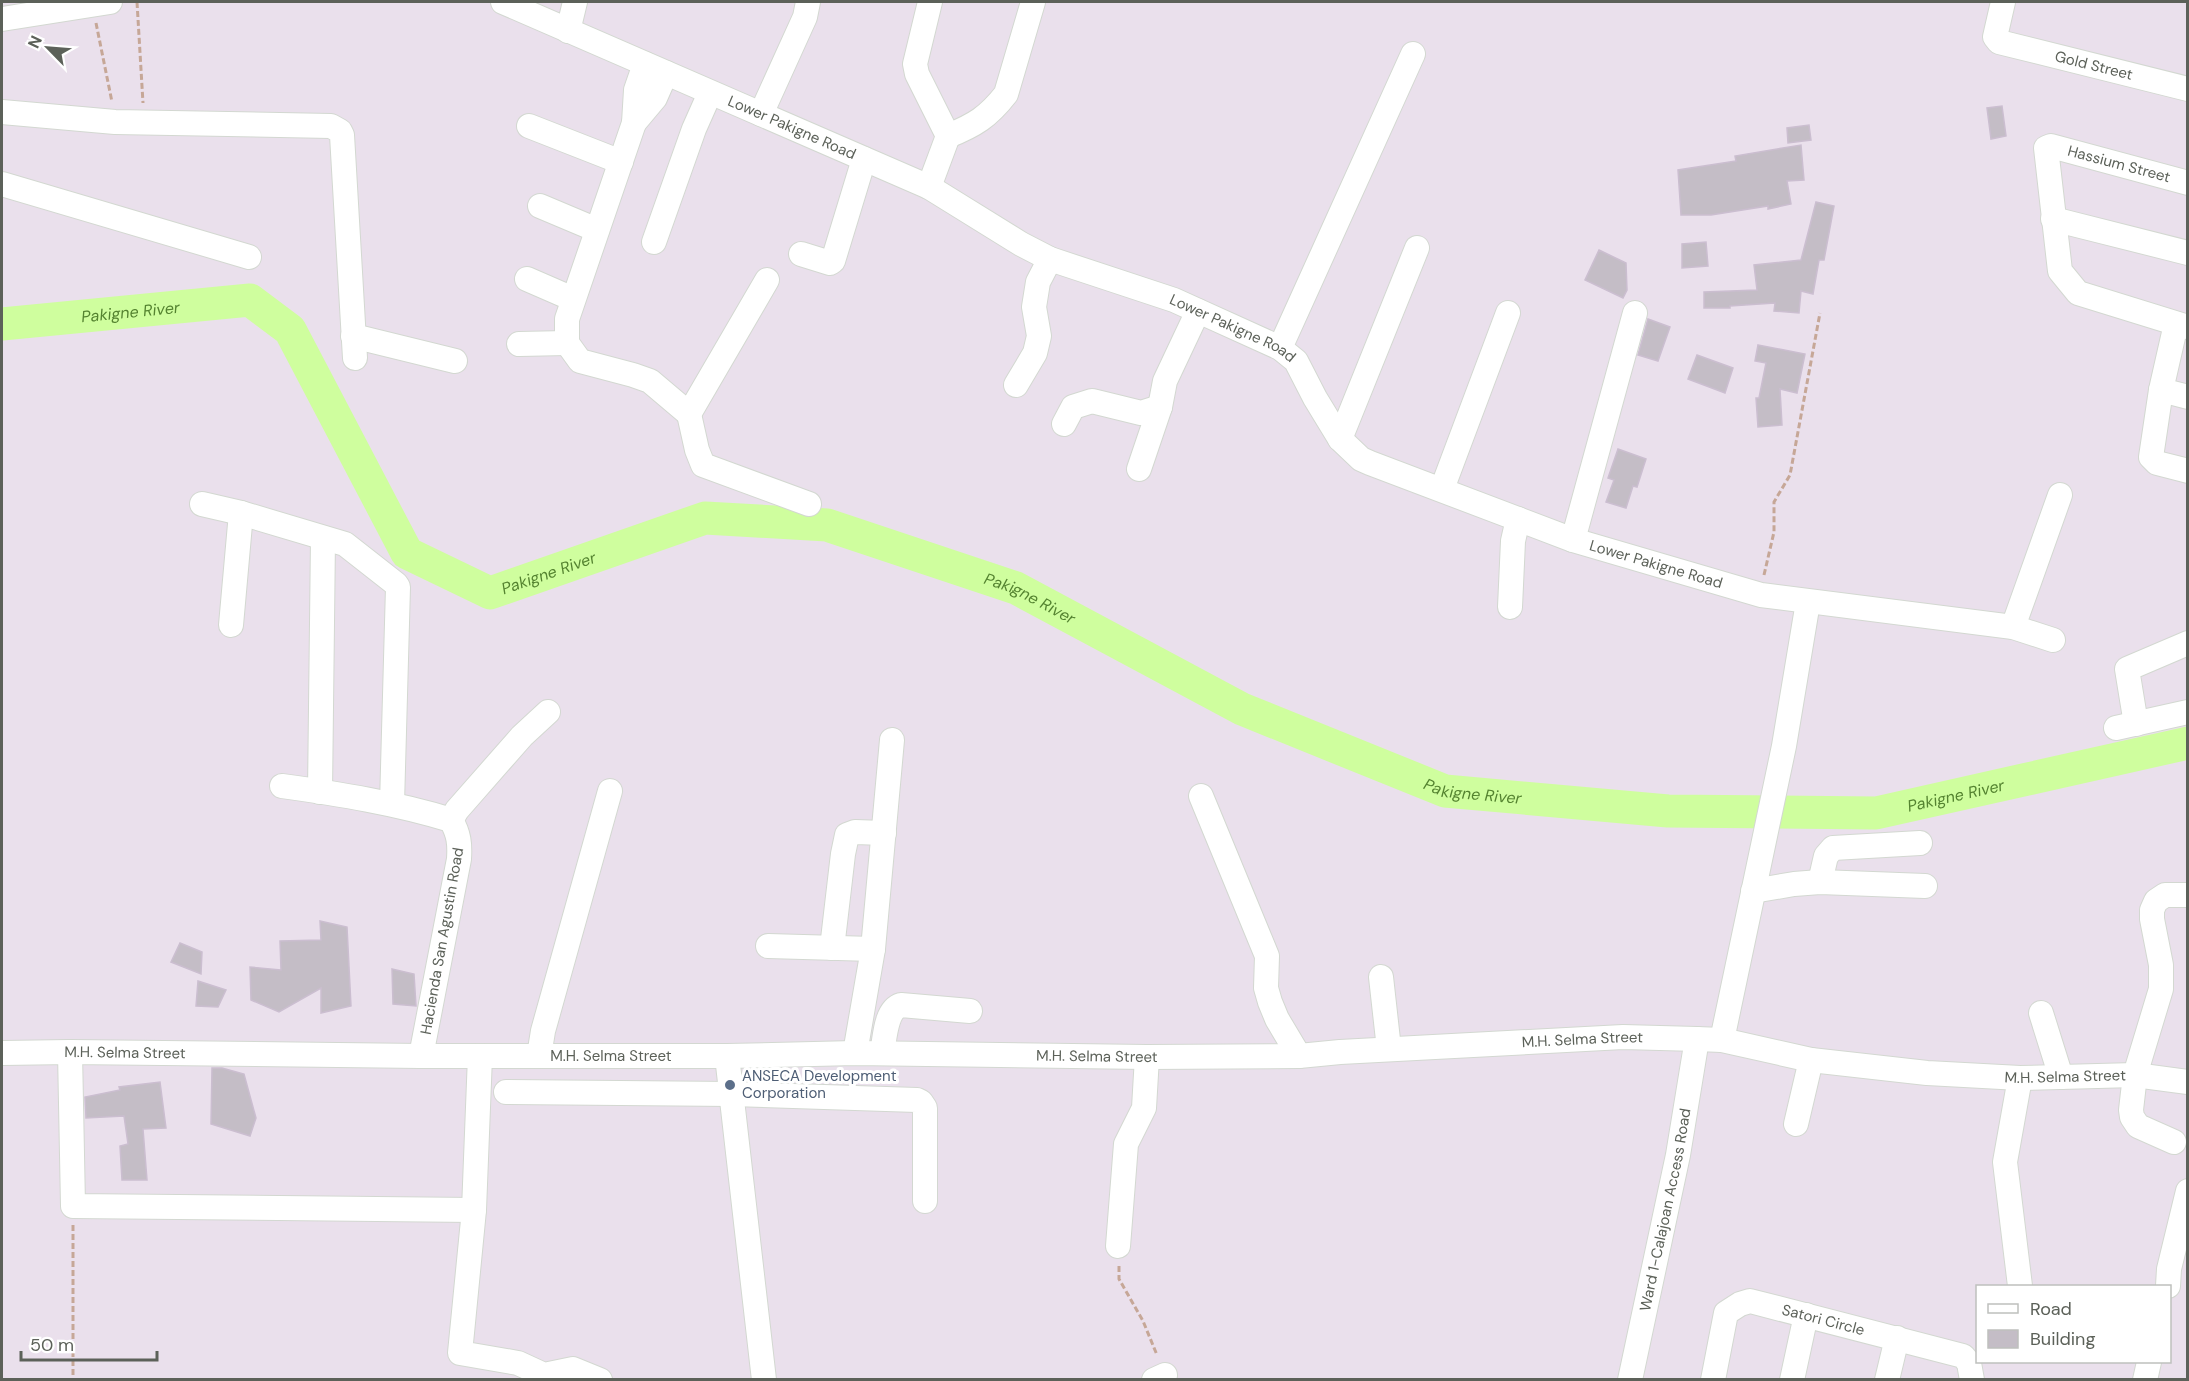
<svg xmlns="http://www.w3.org/2000/svg" width="2189" height="1381" viewBox="0 0 2189 1381" font-family="'DM Sans',sans-serif">
<rect width="100%" height="100%" fill="#eae0ec"/>
<g fill="none" stroke-linecap="round" stroke-linejoin="round">
<path stroke="#cffe9e" stroke-width="33" id="s1" d="M 2,324 L 250,300 L 290,330 L 407,553 L 490,593 L 705,518 L 827,525 L 1016,588 L 1242,709 L 1445,791 L 1668,811 L 1876,813 L 2188,743"/>
</g>
<path fill="#c4bdc6" stroke="#cbbed0" stroke-width="1.5" d="M 2002,106 L 2006,136 L 1991,139 L 1987,108 Z
M 1809,125 L 1811,140 L 1788,143 L 1787,128 Z
M 1801,145 L 1804,180 L 1787,181 L 1791,204 L 1768,209 L 1768,206 L 1711,215 L 1681,215 L 1678,170 L 1736,161 L 1735,156 Z
M 1816,202 L 1834,206 L 1824,260 L 1819,260 L 1813,294 L 1801,291 L 1799,313 L 1774,311 L 1775,303 L 1730,306 L 1730,308 L 1704,308 L 1704,292 L 1757,290 L 1754,265 L 1801,260 Z
M 1706,242 L 1708,266 L 1682,268 L 1682,244 Z
M 1599,250 L 1626,263 L 1627,290 L 1623,298 L 1585,280 Z
M 1648,319 L 1670,327 L 1658,361 L 1638,355 Z
M 1758,345 L 1805,354 L 1797,393 L 1780,389 L 1782,425 L 1758,427 L 1756,398 L 1759,398 L 1766,363 L 1755,361 Z
M 1697,355 L 1733,368 L 1725,393 L 1688,379 Z
M 1618,449 L 1646,459 L 1637,487 L 1633,486 L 1626,508 L 1606,502 L 1614,480 L 1608,478 Z
M 320,921 L 347,927 L 351,1006 L 321,1013 L 321,988 L 279,1012 L 251,1000 L 250,967 L 281,970 L 280,941 L 321,940 Z
M 180,943 L 202,952 L 201,974 L 171,962 Z
M 392,969 L 414,974 L 416,1006 L 393,1004 Z
M 198,981 L 226,990 L 218,1007 L 196,1006 Z
M 212,1068 L 222,1068 L 244,1074 L 256,1118 L 250,1136 L 211,1124 Z
M 160,1082 L 166,1128 L 143,1129 L 147,1180 L 122,1180 L 120,1146 L 128,1144 L 124,1116 L 86,1118 L 85,1097 L 120,1090 L 119,1087 Z"/>
<g fill="none" stroke-linecap="round" stroke-linejoin="round">
<defs>
<g id="minor">
<path id="s2" d="M 503,2 L 929,187 L 1021,244 L 1050,259 L 1174,300 L 1280,348 L 1296,361 L 1315,398 L 1340,439 L 1361,459 L 1370,463 L 1573,540 L 1761,595 L 2013,627 L 2053,640"/>
<path id="s3" d="M 2003,2 L 1995,37 L 1999,42 L 2188,89"/>
<path d="M 2,19 L 110,2"/>
<path d="M 568,31 L 575,2"/>
<path d="M 645,64 L 636,90 L 634,123 L 655,98 L 666,73"/>
<path d="M 2,112 L 115,122 L 331,126 L 340,131 L 342,135 L 355,358"/>
<path d="M 761,114 L 805,17 L 808,2"/>
<path d="M 634,123 L 567,319 L 567,343 L 580,361 L 633,375 L 650,381 L 689,414 L 767,280"/>
<path d="M 529,126 L 621,162"/>
<path d="M 948,136 C 975,125 988,117 1006,94 L 1033,2"/>
<path d="M 2188,183 L 2051,146 L 2046,148 L 2060,271 L 2078,293 L 2188,327"/>
<path d="M 2,184 L 249,257"/>
<path d="M 929,187 L 948,136 L 917,74 L 915,64 L 930,2"/>
<path d="M 540,206 L 597,230"/>
<path d="M 2053,219 L 2188,253"/>
<path d="M 654,242 L 694,129 L 710,93"/>
<path d="M 801,254 L 830,263 L 833,261 L 864,159"/>
<path d="M 527,279 L 573,299"/>
<path d="M 2176,324 L 2161,390 L 2151,457 L 2157,463 L 2188,471"/>
<path d="M 353,336 L 455,361"/>
<path d="M 519,344 L 567,343"/>
<path d="M 1280,348 L 1413,54"/>
<path d="M 1016,385 L 1035,353 L 1039,336 L 1034,307 L 1038,282 L 1050,259"/>
<path d="M 2161,390 L 2188,397"/>
<path d="M 689,414 L 697,450 L 703,465 L 809,504"/>
<path d="M 1064,424 L 1073,407 L 1092,401 L 1141,413 L 1160,407"/>
<path d="M 1340,439 L 1417,248"/>
<path d="M 1139,469 L 1160,407 L 1165,381 L 1198,311"/>
<path d="M 1442,489 L 1508,313"/>
<path d="M 202,504 L 241,513 L 345,544 L 396,584 L 398,587 L 392,804"/>
<path d="M 1573,540 L 1635,313"/>
<path d="M 1510,607 L 1513,541 L 1518,519"/>
<path d="M 231,625 L 241,513"/>
<path d="M 2013,627 L 2060,495"/>
<path d="M 2136,724 L 2127,669 L 2188,643"/>
<path d="M 2116,728 L 2188,712"/>
<path d="M 282,786 C 339,794 396,803 451,820 C 459,834 460,844 459,859 L 421,1056"/>
<path d="M 320,792 L 323,538"/>
<path d="M 1201,796 L 1267,956 L 1266,988 L 1270,1002 L 1277,1019 L 1299,1056"/>
<path d="M 451,820 L 457,810 L 522,736 L 548,712"/>
<path d="M 1820,882 L 1826,856 L 1833,848 L 1920,843"/>
<path d="M 1753,891 L 1794,884 L 1820,882 L 1925,886"/>
<path d="M 768,946 L 873,949"/>
<path d="M 832,948 L 843,854 L 847,835 L 855,832 L 884,833"/>
<path d="M 1381,977 L 1389,1049"/>
<path d="M 2041,1013 L 2061,1077"/>
<path d="M 1722,1040 L 1784,746 L 1808,602"/>
<path d="M 70,1052 L 73,1206 L 474,1210"/>
<path id="s4" d="M 2,1053 L 70,1052 L 421,1056 L 727,1056 L 855,1053 L 1147,1057 L 1299,1056 L 1340,1052 L 1623,1037 L 1697,1039 L 1722,1040 L 1811,1060 L 1927,1073 L 2020,1078 L 2135,1075 L 2188,1082"/>
<path d="M 855,1053 L 873,949 L 892,740"/>
<path d="M 882,1053 C 885,1039 885,1010 901,1005 L 970,1011"/>
<path d="M 480,1056 L 474,1210 L 460,1353 L 518,1363 L 544,1375 L 573,1369 L 600,1380"/>
<path d="M 539,1056 L 543,1031 L 610,791"/>
<path d="M 727,1056 L 764,1380"/>
<path d="M 2020,1078 L 2005,1162 L 2020,1286"/>
<path d="M 506,1092 L 732,1094 L 917,1100 L 921,1102 L 925,1108 L 925,1201"/>
<path d="M 1796,1124 L 1811,1060"/>
<path d="M 2174,1142 L 2138,1126 L 2132,1117 L 2131,1110 L 2135,1075 L 2161,989 L 2161,965 L 2152,919 L 2152,910 L 2156,901 L 2165,895 L 2188,895"/>
<path d="M 1118,1246 L 1126,1144 L 1144,1108 L 1147,1057"/>
<path d="M 2168,1286 L 2169,1269 L 2188,1191"/>
<path d="M 1154,1380 L 1165,1375"/>
<path id="s5" d="M 1630,1380 L 1678,1155 L 1697,1039"/>
<path id="s6" d="M 1713,1380 L 1726,1313 L 1740,1304 L 1750,1301 L 1963,1356 L 1969,1363 L 1972,1380"/>
<path d="M 1792,1380 L 1806,1315"/>
<path d="M 1887,1380 L 1897,1338"/>
<path d="M 2145,1380 L 2149,1362"/>
</g>
</defs>
<use href="#minor" stroke="#d3d8d1" stroke-width="26"/>
<path stroke="#c6a797" stroke-width="3" stroke-dasharray="6 3" stroke-linecap="butt" d="M 137,2 L 143,103
M 96,23 L 112,102
M 1764,575 L 1774,532 L 1774,502 L 1790,475 L 1820,313
M 73,1225 L 73,1380
M 1119,1266 L 1119,1279 L 1143,1321 L 1157,1355"/>
<use href="#minor" stroke="#fff" stroke-width="24"/>
</g>
<circle fill="#5c6f8a" stroke="#fff" stroke-width="2" cx="730" cy="1085" r="6"/>
<g text-anchor="middle" stroke-width="6" stroke-linejoin="round" paint-order="stroke">
<g font-size="15" fill="#5c6159" stroke="#fff">
<text dy="5" stroke="none"><textPath href="#s3" startOffset="140">Gold Street</textPath></text>
<text dy="5" stroke="none"><textPath href="#s2" startOffset="315">Lower Pakigne Road</textPath></text>
<text transform="translate(2119 164) rotate(15)" y="5">Hassium Street</text>
<text dy="5" stroke="none"><textPath href="#s2" startOffset="801">Lower Pakigne Road</textPath></text>
<text dy="5" stroke="none"><textPath href="#s2" startOffset="1305">Lower Pakigne Road</textPath></text>
<text transform="translate(442 941) rotate(-80)" y="5">Hacienda San Agustin Road</text>
<text dy="5" stroke="none"><textPath href="#s4" startOffset="1581">M.H. Selma Street</textPath></text>
<text dy="5" stroke="none"><textPath href="#s4" startOffset="123">M.H. Selma Street</textPath></text>
<text dy="5" stroke="none"><textPath href="#s4" startOffset="609">M.H. Selma Street</textPath></text>
<text dy="5" stroke="none"><textPath href="#s4" startOffset="1095">M.H. Selma Street</textPath></text>
<text dy="5" stroke="none"><textPath href="#s4" startOffset="2067">M.H. Selma Street</textPath></text>
<text dy="5" stroke="none"><textPath href="#s5" startOffset="174">Ward 1-Calajoan Access Road</textPath></text>
<text dy="5" stroke="none"><textPath href="#s6" startOffset="171">Satori Circle</textPath></text>
</g>
<g font-size="15" fill="#4e5e75" stroke="#fff" text-anchor="start">
<text x="742" y="1081">ANSECA Development<tspan x="742" dy="17">Corporation</tspan></text>
</g>
<g font-size="16" font-style="italic" fill="#548330" stroke="#fff">
<text dy="6" stroke="none"><textPath href="#s1" startOffset="129">Pakigne River</textPath></text>
<text dy="6" stroke="none"><textPath href="#s1" startOffset="705">Pakigne River</textPath></text>
<text dy="6" stroke="none"><textPath href="#s1" startOffset="1209">Pakigne River</textPath></text>
<text dy="6" stroke="none"><textPath href="#s1" startOffset="1695">Pakigne River</textPath></text>
<text dy="6" stroke="none"><textPath href="#s1" startOffset="2181">Pakigne River</textPath></text>
</g>
</g>
<rect width="2189" height="1381" fill="none" stroke="#5c6159" stroke-width="6"/>
<rect x="1976" y="1285" width="195" height="78" fill="#ffffff" stroke="#bec0bd" stroke-width="1.5"/>
<rect x="1988" y="1304" width="30" height="9" fill="#ffffff" stroke="#bec0bd" stroke-width="1.5"/>
<text x="2030" y="1315" font-size="18" fill="#5c6159">Road</text>
<rect x="1988" y="1330" width="30" height="18" fill="#c4bdc6" stroke="#bec0bd" stroke-width="1.5"/>
<text x="2030" y="1345" font-size="18" fill="#5c6159">Building</text>
<g transform="translate(48 48) rotate(295)" stroke="#ffffff" stroke-width="4.5" paint-order="stroke">
<path d="M0-4.5L10 22L0 15L-10 22Z" fill="#5c6159"/>
<text y="-9" font-size="16" font-weight="bold" text-anchor="middle" fill="#5c6159">N</text>
</g>
<path d="M21 1351v9h136v-9" fill="none" stroke="#5c6159" stroke-width="3"/>
<text x="30" y="1351" font-size="18" fill="#5c6159" stroke="#ffffff" stroke-width="4.5" paint-order="stroke">50 m</text>
</svg>
